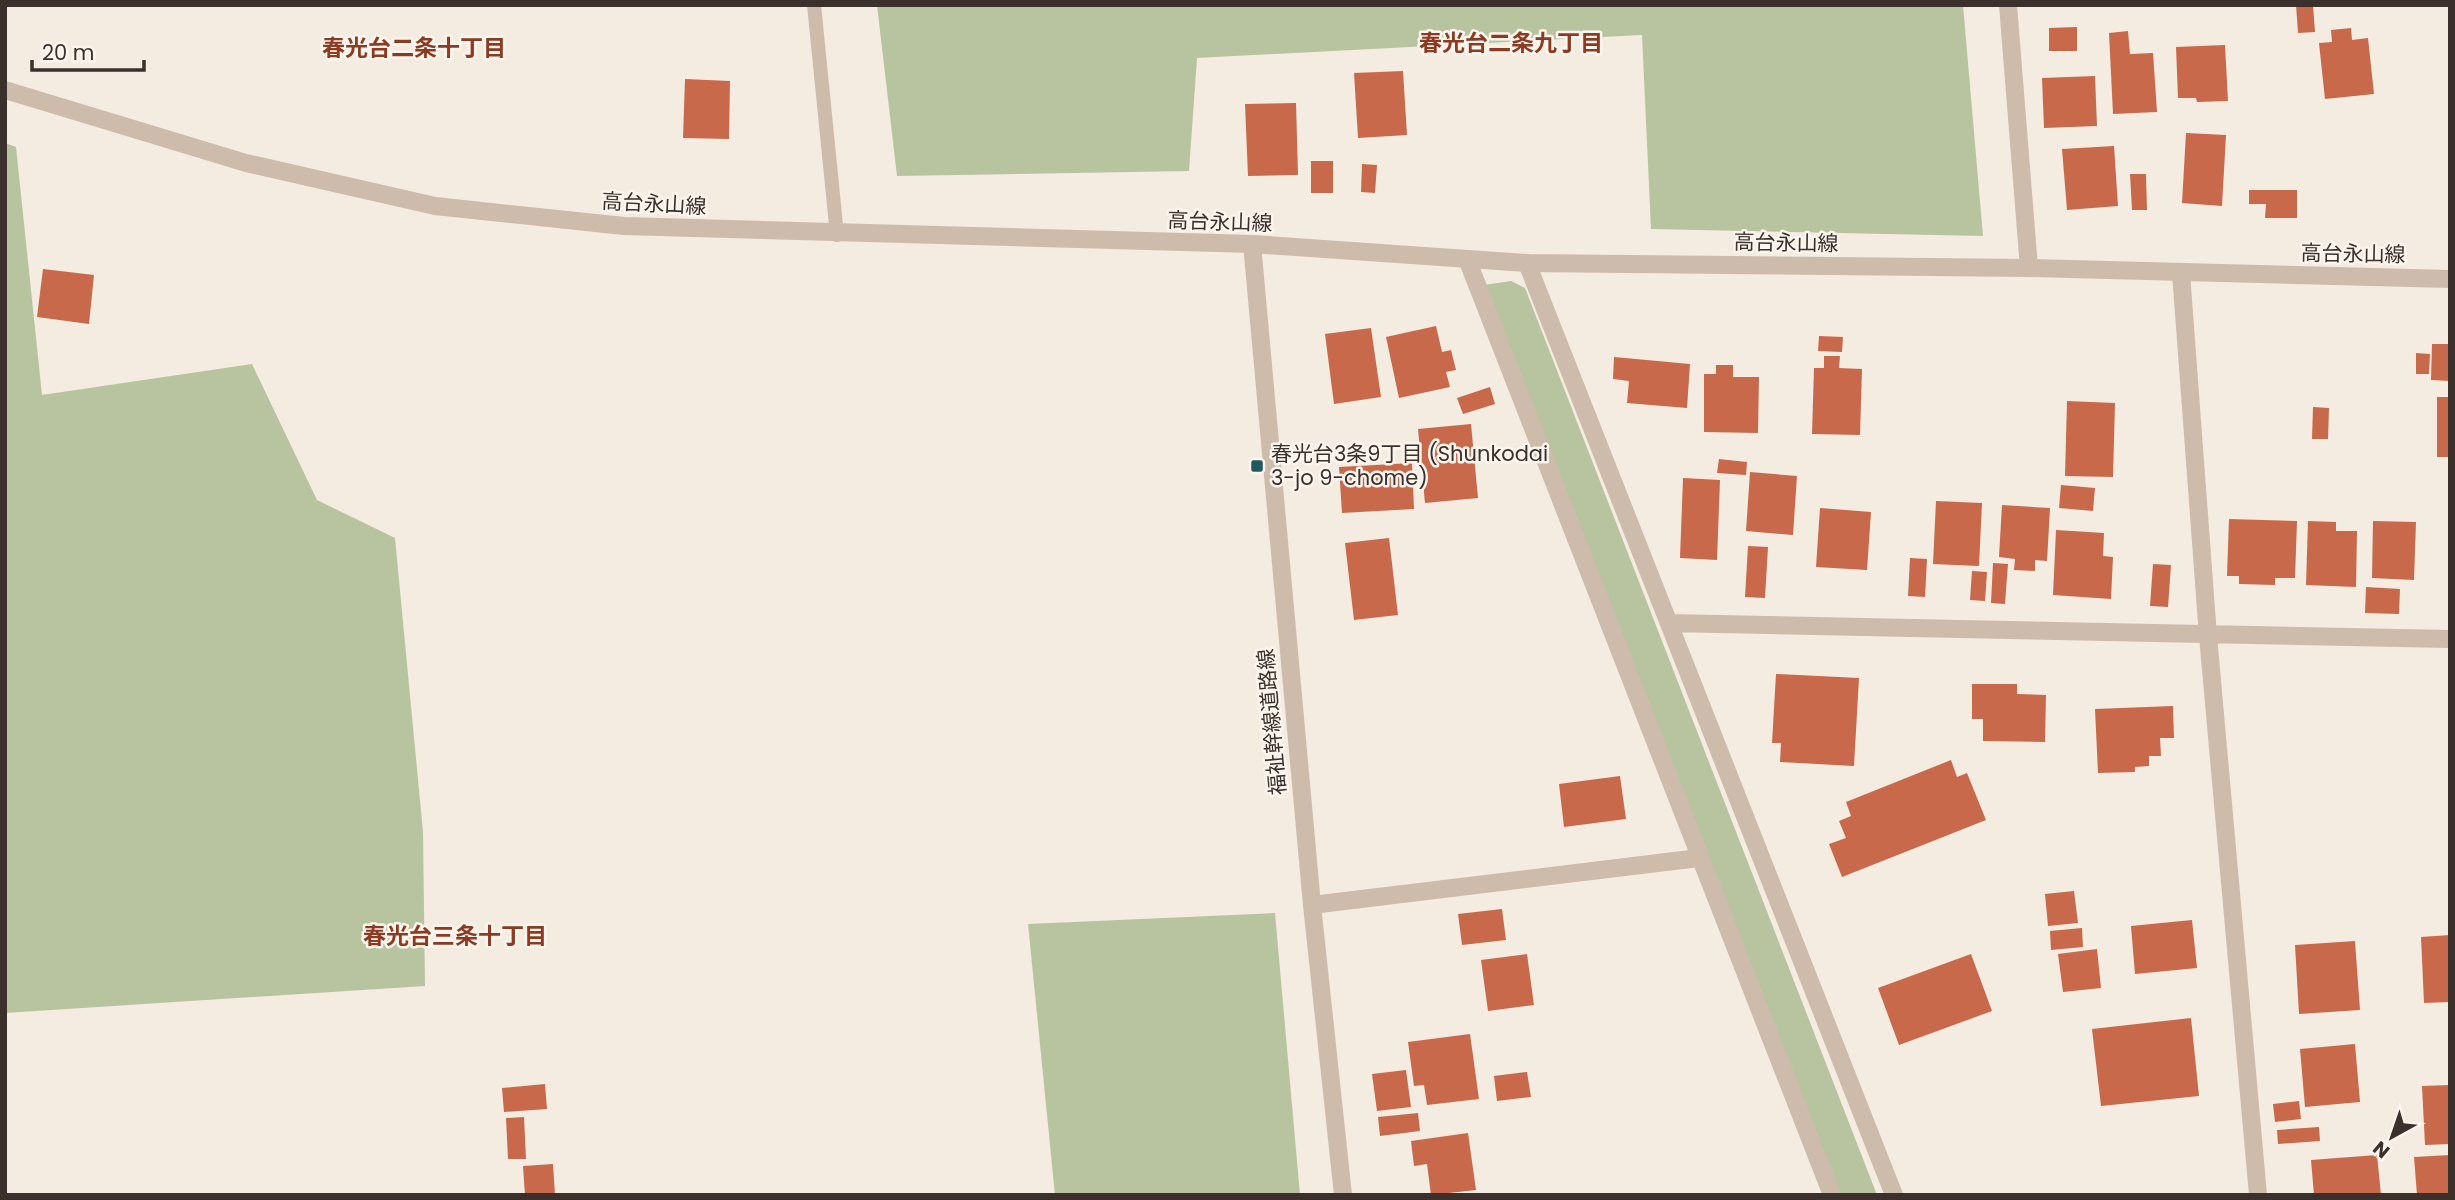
<svg xmlns="http://www.w3.org/2000/svg" width="2455" height="1200" viewBox="0 0 2455 1200" font-family="Poppins,'Noto Sans JP',sans-serif">
<rect width="100%" height="100%" fill="#f4ebe1"/>
<path fill="#b8c4a0" d="M 877,5 L 1963,5 L 1983,236 L 1651,229 L 1642,35 L 1197,58 L 1189,171 L 897,176 Z
M 5,143 L 16,147 L 42,395 L 252,364 L 317,500 L 395,538 L 423,832 L 425,986 L 5,1013 Z
M 1511,281 L 1525,288 L 1877,1195 L 1832,1195 L 1484,285 Z
M 1275,913 L 1300,1195 L 1055,1195 L 1028,924 Z"/>
<path fill="#c8694b" d="M 2296,5 L 2313,5 L 2315,32 L 2298,33 Z
M 2077,27 L 2077,51 L 2049,51 L 2049,28 Z
M 2351,28 L 2352,40 L 2368,38 L 2374,94 L 2325,99 L 2319,43 L 2332,42 L 2331,30 Z
M 2128,31 L 2130,54 L 2153,53 L 2157,112 L 2113,114 L 2109,33 Z
M 2225,45 L 2228,101 L 2197,102 L 2196,98 L 2178,98 L 2176,47 Z
M 1403,71 L 1407,135 L 1358,138 L 1354,73 Z
M 2095,76 L 2097,126 L 2044,128 L 2042,78 Z
M 685,79 L 730,81 L 729,139 L 683,138 Z
M 1296,103 L 1298,175 L 1248,176 L 1245,104 Z
M 2186,133 L 2226,135 L 2222,206 L 2182,203 Z
M 2114,146 L 2118,206 L 2067,210 L 2062,149 Z
M 1311,161 L 1333,161 L 1333,193 L 1311,193 Z
M 1362,164 L 1377,165 L 1375,193 L 1361,192 Z
M 2130,174 L 2146,174 L 2147,210 L 2132,210 Z
M 2249,190 L 2297,190 L 2297,218 L 2265,218 L 2266,204 L 2249,204 Z
M 43,269 L 94,275 L 89,324 L 37,317 Z
M 1436,326 L 1442,352 L 1451,350 L 1456,370 L 1446,372 L 1450,387 L 1399,398 L 1386,337 Z
M 1371,328 L 1381,397 L 1334,404 L 1325,334 Z
M 1819,336 L 1843,337 L 1842,352 L 1818,351 Z
M 2432,344 L 2450,344 L 2449,381 L 2431,380 Z
M 2416,353 L 2430,354 L 2429,374 L 2416,374 Z
M 1824,356 L 1840,356 L 1839,368 L 1862,369 L 1860,435 L 1812,434 L 1814,368 L 1824,368 Z
M 1614,357 L 1690,364 L 1687,408 L 1627,403 L 1629,381 L 1613,379 Z
M 1716,365 L 1733,365 L 1733,377 L 1759,377 L 1758,433 L 1704,432 L 1704,374 L 1716,374 Z
M 1490,387 L 1495,404 L 1463,414 L 1457,398 Z
M 2437,397 L 2450,397 L 2450,457 L 2437,457 Z
M 2067,401 L 2115,403 L 2113,477 L 2065,476 Z
M 2313,407 L 2329,408 L 2328,439 L 2312,439 Z
M 1471,424 L 1478,498 L 1425,503 L 1418,429 Z
M 1719,459 L 1747,462 L 1746,475 L 1717,473 Z
M 1412,463 L 1414,509 L 1342,513 L 1339,467 Z
M 1750,472 L 1797,476 L 1793,535 L 1746,531 Z
M 1683,478 L 1720,480 L 1717,560 L 1680,558 Z
M 2061,485 L 2095,488 L 2093,511 L 2059,508 Z
M 1936,501 L 1982,503 L 1979,566 L 1933,564 Z
M 2002,505 L 2050,508 L 2047,561 L 2035,560 L 2035,571 L 2014,570 L 2015,559 L 1999,557 Z
M 1820,508 L 1871,512 L 1867,570 L 1816,567 Z
M 2229,519 L 2297,521 L 2295,578 L 2275,578 L 2275,585 L 2239,584 L 2239,576 L 2227,576 Z
M 2308,521 L 2336,522 L 2336,531 L 2357,531 L 2356,587 L 2306,585 Z
M 2373,521 L 2416,522 L 2414,580 L 2372,578 Z
M 2056,530 L 2104,533 L 2103,556 L 2113,557 L 2111,599 L 2053,595 Z
M 1389,538 L 1398,615 L 1354,620 L 1345,543 Z
M 1748,546 L 1768,547 L 1765,598 L 1745,597 Z
M 1910,558 L 1927,559 L 1925,597 L 1908,596 Z
M 1993,563 L 2008,564 L 2005,604 L 1991,603 Z
M 2153,564 L 2171,565 L 2168,607 L 2150,606 Z
M 1972,571 L 1987,572 L 1985,601 L 1970,600 Z
M 2366,587 L 2400,589 L 2399,614 L 2365,613 Z
M 1776,674 L 1859,678 L 1854,766 L 1780,762 L 1781,743 L 1772,743 Z
M 1972,684 L 2017,684 L 2017,694 L 2046,695 L 2045,742 L 1983,741 L 1983,719 L 1972,719 Z
M 2173,706 L 2174,738 L 2160,738 L 2161,756 L 2149,756 L 2149,766 L 2135,767 L 2135,772 L 2098,773 L 2095,709 Z
M 1951,760 L 1957,777 L 1967,773 L 1986,820 L 1842,877 L 1829,844 L 1846,838 L 1839,821 L 1851,816 L 1846,802 Z
M 1620,776 L 1626,819 L 1564,827 L 1559,784 Z
M 2074,891 L 2078,923 L 2048,926 L 2045,894 Z
M 1502,909 L 1506,940 L 1462,945 L 1458,914 Z
M 2192,920 L 2197,968 L 2135,974 L 2131,926 Z
M 2082,928 L 2083,947 L 2051,950 L 2050,931 Z
M 2450,935 L 2450,1002 L 2424,1003 L 2421,937 Z
M 2355,941 L 2360,1010 L 2299,1014 L 2295,945 Z
M 2097,949 L 2101,988 L 2063,992 L 2058,954 Z
M 1527,954 L 1534,1005 L 1488,1011 L 1481,960 Z
M 1971,954 L 1992,1011 L 1899,1045 L 1878,988 Z
M 2191,1018 L 2199,1096 L 2101,1106 L 2092,1029 Z
M 1470,1034 L 1479,1099 L 1427,1105 L 1424,1085 L 1414,1086 L 1408,1042 Z
M 2355,1044 L 2360,1102 L 2305,1107 L 2300,1049 Z
M 1406,1070 L 1411,1107 L 1377,1111 L 1372,1074 Z
M 1527,1072 L 1531,1097 L 1497,1101 L 1494,1076 Z
M 545,1084 L 547,1109 L 504,1112 L 502,1088 Z
M 2450,1085 L 2450,1144 L 2425,1145 L 2422,1086 Z
M 2299,1101 L 2301,1119 L 2275,1122 L 2273,1104 Z
M 1418,1113 L 1420,1131 L 1380,1136 L 1378,1117 Z
M 524,1117 L 526,1159 L 508,1159 L 506,1118 Z
M 2319,1127 L 2320,1141 L 2278,1144 L 2277,1130 Z
M 1468,1133 L 1476,1190 L 1431,1195 L 1427,1164 L 1414,1166 L 1411,1141 Z
M 2377,1155 L 2381,1195 L 2314,1195 L 2311,1160 Z
M 2450,1155 L 2450,1195 L 2417,1195 L 2414,1157 Z
M 553,1164 L 555,1195 L 525,1195 L 523,1166 Z"/>
<g fill="none" stroke-linecap="round" stroke-linejoin="round">
<path stroke="#cdbbac" stroke-width="14" d="M 814,5 L 837,235"/>
<path stroke="#cdbbac" stroke-width="18" d="M 2008,5 L 2029,268
M 1252,244 L 1312,905 L 1343,1195
M 1467,259 L 1832,1195
M 1527,263 L 1894,1195
M 2181,273 L 2208,636 L 2258,1195
M 1669,623 L 2450,639
M 1312,905 L 1699,858"/>
<path stroke="#cdbbac" stroke-width="18" d="M 5,90 L 246,163 L 435,206 L 624,226 L 1252,244 L 1527,263 L 2029,268 L 2450,279"/>
</g>
<rect fill="#1f5a5e" stroke="#fbf5ee" stroke-width="2.5" x="1250" y="459" width="14" height="14" rx="3.5"/>
<g text-anchor="middle" stroke-width="5" stroke-linejoin="round" paint-order="stroke">
<g font-size="21" fill="#3b302b" stroke="#fbf5ee">
<text transform="translate(654 204) rotate(3)" y="7">高台永山線</text>
<text transform="translate(1220 222) rotate(2)" y="7">高台永山線</text>
<text transform="translate(1786 243) rotate(1)" y="7">高台永山線</text>
<text transform="translate(2353 254) rotate(1)" y="7">高台永山線</text>
<text transform="translate(1272 722) rotate(-95)" y="7">福祉幹線道路線</text>
</g>
<g font-size="21" fill="#3b302b" stroke="#fbf5ee" text-anchor="start">
<text x="1271" y="461">春光台3条9丁目 (Shunkodai<tspan x="1271" dy="24">3-jo 9-chome)</tspan></text>
</g>
<g font-size="23" font-weight="bold" fill="#8c3b22" stroke="#fbf5ee">
<text x="1511" y="51">春光台二条九丁目</text>
<text x="414" y="56">春光台二条十丁目</text>
<text x="455" y="944">春光台三条十丁目</text>
</g>
</g>
<rect width="2455" height="1200" fill="none" stroke="#3b302b" stroke-width="14"/>
<g transform="translate(2392 1137) rotate(220)" stroke="#fbf5ee" stroke-width="5" paint-order="stroke">
<path d="M0-5L12 26L0 18L-12 26Z" fill="#3b302b"/>
<text y="-10" font-size="19" font-weight="bold" text-anchor="middle" fill="#3b302b">N</text>
</g>
<path d="M32 60v10h112v-10" fill="none" stroke="#3b302b" stroke-width="3.5"/>
<text x="42" y="60" font-size="21" fill="#3b302b" stroke="#fbf5ee" stroke-width="5" paint-order="stroke">20 m</text>
</svg>
